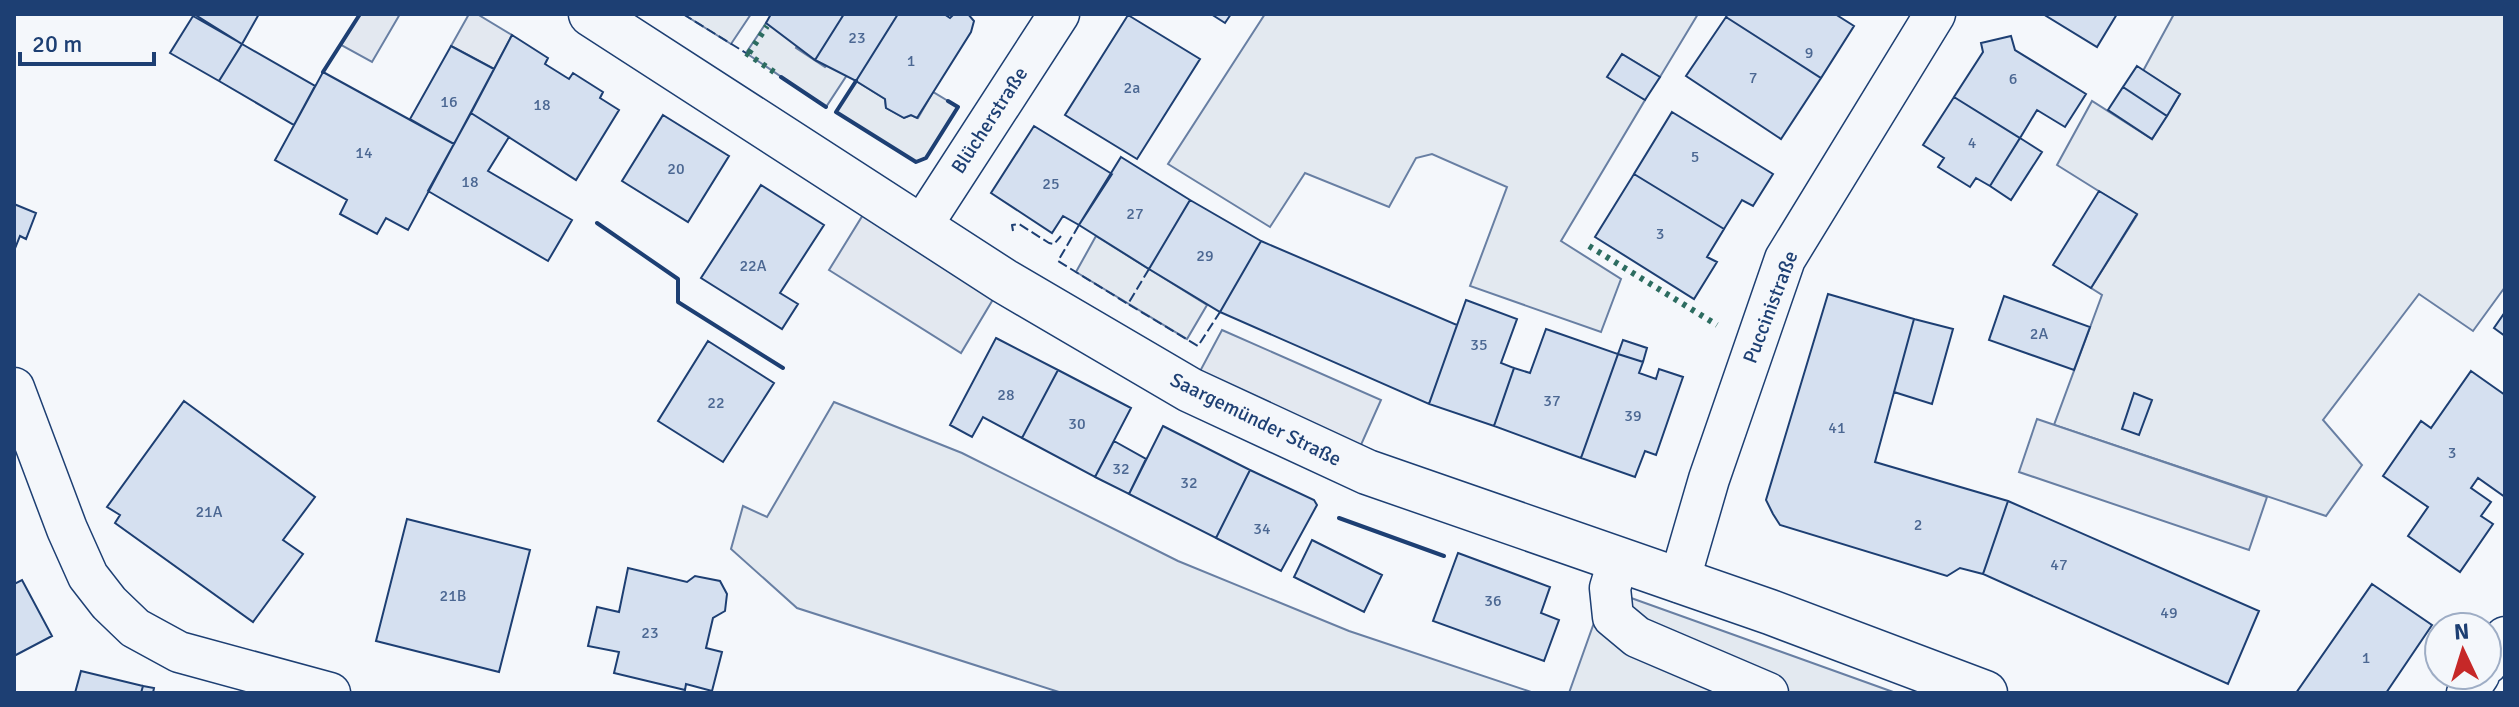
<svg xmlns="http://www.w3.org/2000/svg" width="2519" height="707" viewBox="0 0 2519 707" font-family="Signika,sans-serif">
<rect width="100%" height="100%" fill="#f4f7fb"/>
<path fill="#e3e9f0" stroke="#687fa3" stroke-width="2" d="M 683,14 L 751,14 L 731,44 Z
M 1265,14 L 1698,14 L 1660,77 L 1622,54 L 1608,77 L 1645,100 L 1561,241 L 1621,279 L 1601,332 L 1470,286 L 1507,187 L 1432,154 L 1416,158 L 1389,207 L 1305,173 L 1270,227 L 1168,164 Z
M 2174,14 L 2505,14 L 2505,287 L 2473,331 L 2419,294 L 2323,420 L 2362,465 L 2326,516 L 2054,425 L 2102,295 L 2091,288 L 2137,215 L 2057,165 L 2092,101 L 2152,139 L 2180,94 L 2143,71 Z
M 766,23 L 798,44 L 796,48 L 825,67 L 829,64 L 847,75 L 826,107 L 746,53 Z
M 856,81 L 885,99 L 886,108 L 904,118 L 911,115 L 918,118 L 933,92 L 958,107 L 926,158 L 916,162 L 836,112 Z
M 1096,236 L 1207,305 L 1187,339 L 1076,272 Z
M 834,402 L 962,453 L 1178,561 L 1349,631 L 1534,693 L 1062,693 L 797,608 L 731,549 L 743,506 L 767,517 Z
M 1606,589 L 1896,693 L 1569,693 Z"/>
<path fill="#e3e8f0" stroke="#687fa3" stroke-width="2" d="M 360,14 L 400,14 L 372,62 L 341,45 Z
M 469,14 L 477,14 L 512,35 L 494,69 L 451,46 Z
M 874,197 L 1004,281 L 961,353 L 829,270 Z
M 1222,330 L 1381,400 L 1352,465 L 1190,390 Z
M 2037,419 L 2267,497 L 2249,550 L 2019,472 Z"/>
<path fill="#d5e0f0" stroke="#1d3f73" stroke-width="2" d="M 194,14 L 259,14 L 242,44 Z
M 771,14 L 844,14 L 815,60 L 766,23 Z
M 844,14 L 898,14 L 856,81 L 815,60 Z
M 898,14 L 944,14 L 950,18 L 954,14 L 968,14 L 974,21 L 971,32 L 917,118 L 911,115 L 904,118 L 886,108 L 885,99 L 856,81 Z
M 1211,14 L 1231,14 L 1225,23 Z
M 1728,14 L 1835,14 L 1854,26 L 1821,78 L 1726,17 Z
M 2043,14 L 2117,14 L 2097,47 Z
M 1128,15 L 1200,59 L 1137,159 L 1065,115 Z
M 193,16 L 242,44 L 219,81 L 170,53 Z
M 1726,17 L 1821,78 L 1781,139 L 1686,76 Z
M 512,35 L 548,58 L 545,64 L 569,79 L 573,73 L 603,92 L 600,98 L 619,110 L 576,180 L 471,113 Z
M 2011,36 L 2015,50 L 2086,94 L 2065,127 L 2037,110 L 2020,138 L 1954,97 L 1983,52 L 1981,43 Z
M 242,44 L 315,86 L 294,125 L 219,81 Z
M 451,46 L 494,69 L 454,144 L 410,119 Z
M 1622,54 L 1660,77 L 1645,100 L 1607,77 Z
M 2137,66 L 2180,94 L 2167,116 L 2123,87 Z
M 323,72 L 454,144 L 408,230 L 386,218 L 377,234 L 340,214 L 347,200 L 275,160 Z
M 2123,87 L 2167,116 L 2152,139 L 2108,110 Z
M 1954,97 L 2020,138 L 1990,186 L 1976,178 L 1970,187 L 1938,167 L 1944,158 L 1923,145 Z
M 1672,112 L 1773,174 L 1753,206 L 1742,200 L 1724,229 L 1634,174 Z
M 471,113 L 509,137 L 488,171 L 572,220 L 548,261 L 428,191 Z
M 663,115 L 729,156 L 688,222 L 622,181 Z
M 1034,126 L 1112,174 L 1079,225 L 1063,216 L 1052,233 L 991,193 Z
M 2020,138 L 2042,152 L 2011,200 L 1990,186 Z
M 1121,157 L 1190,200 L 1149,269 L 1079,225 Z
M 1634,174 L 1724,229 L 1707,257 L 1717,262 L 1694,299 L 1595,237 Z
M 761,185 L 824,225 L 780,293 L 798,304 L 782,329 L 701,278 Z
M 2099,191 L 2137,214 L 2091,288 L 2053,265 Z
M 1190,200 L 1261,241 L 1220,312 L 1149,269 Z
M 14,204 L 36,213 L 26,239 L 20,236 L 14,251 Z
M 1261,241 L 1457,325 L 1429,404 L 1220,312 Z
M 1828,294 L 1914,319 L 1875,462 L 2008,501 L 1983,574 L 1960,568 L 1947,576 L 1780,525 L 1773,514 L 1766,500 Z
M 2004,296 L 2090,327 L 2074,370 L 1989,340 Z
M 1466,300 L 1517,319 L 1501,363 L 1514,368 L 1494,426 L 1429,404 Z
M 2505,312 L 2505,336 L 2494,328 Z
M 1914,319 L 1953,329 L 1932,404 L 1894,392 Z
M 1546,329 L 1618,354 L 1581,458 L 1494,426 L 1514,368 L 1530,373 Z
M 996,338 L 1058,370 L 1022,438 L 983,417 L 972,437 L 950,425 Z
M 1623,340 L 1647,348 L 1643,362 L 1618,354 Z
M 708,341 L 774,383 L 723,462 L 658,421 Z
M 1618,354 L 1643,362 L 1639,373 L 1656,379 L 1659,369 L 1683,377 L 1656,455 L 1645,451 L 1635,477 L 1581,458 Z
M 1058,370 L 1131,408 L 1095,477 L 1022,438 Z
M 2471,371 L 2505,395 L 2505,497 L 2478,478 L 2471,488 L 2491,502 L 2481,516 L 2493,524 L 2460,572 L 2408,536 L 2428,507 L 2383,476 L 2421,421 L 2431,428 Z
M 2134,393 L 2152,400 L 2139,435 L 2122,429 Z
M 184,401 L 315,497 L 283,540 L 303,554 L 253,622 L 115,523 L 120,515 L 107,507 Z
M 1163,426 L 1250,470 L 1216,538 L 1129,494 Z
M 1114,441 L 1146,459 L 1129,494 L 1095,477 Z
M 1250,470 L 1314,500 L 1317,505 L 1281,571 L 1216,538 Z
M 2008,501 L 2259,611 L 2228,684 L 1983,574 Z
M 407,519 L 530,550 L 499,672 L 376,641 Z
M 1312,540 L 1382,575 L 1364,612 L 1294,577 Z
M 1458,553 L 1550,587 L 1541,613 L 1559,620 L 1544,661 L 1433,621 Z
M 628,568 L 687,582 L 695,576 L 720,581 L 727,594 L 725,611 L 713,618 L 706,648 L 722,652 L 712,691 L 686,684 L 685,690 L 614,673 L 619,652 L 588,646 L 597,607 L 619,612 Z
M 22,580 L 52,636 L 14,656 L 14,584 Z
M 2372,584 L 2432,625 L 2386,693 L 2296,693 Z
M 81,671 L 143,686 L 141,693 L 75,693 Z
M 143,686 L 154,688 L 153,693 L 141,693 Z"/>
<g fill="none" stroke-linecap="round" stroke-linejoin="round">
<defs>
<path id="street" d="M 921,227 L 1059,14
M 14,388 L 67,529 L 88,576 L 109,603 L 135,628 L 179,652 L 330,693
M 1618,562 L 1610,588 L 1613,617 L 1637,637 L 1768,693
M 1679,582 L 1709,479 L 1785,259 L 1935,14
M 2487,664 L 2505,637
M 2467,693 L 2479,675"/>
<path id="secondary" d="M 591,14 L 1004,281 L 1190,390 L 1367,472 L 1770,612 L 1985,693"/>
</defs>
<use href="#street" stroke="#1d3f73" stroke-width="43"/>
<use href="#secondary" stroke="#1d3f73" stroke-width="47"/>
<use href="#street" stroke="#f4f7fb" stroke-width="40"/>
<use href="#secondary" stroke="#f4f7fb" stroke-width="44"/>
<path stroke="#2c6c60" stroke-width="6" stroke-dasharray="4 6" stroke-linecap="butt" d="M 746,53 L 774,72
M 749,53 L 767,26
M 1589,246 L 1717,325"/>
<path stroke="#1d3f73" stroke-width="2" stroke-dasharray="10 4" stroke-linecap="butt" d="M 683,14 L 746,53
M 1079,225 L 1058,261 L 1128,304
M 1013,231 L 1012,225 L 1019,224 L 1049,243 L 1054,244 L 1061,236
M 1149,269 L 1128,304 L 1198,346 L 1220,312"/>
<path stroke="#1d3f73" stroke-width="4" d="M 323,72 L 360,14
M 781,77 L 826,107
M 856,81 L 836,112 L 916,162 L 926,158 L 958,107 L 948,101
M 597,223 L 678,279 L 678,302 L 783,368
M 1339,518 L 1444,556"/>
</g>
<g text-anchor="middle" stroke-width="6" stroke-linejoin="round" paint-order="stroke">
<g font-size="16" fill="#4b6792">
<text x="857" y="43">23</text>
<text x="1809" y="58">9</text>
<text x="911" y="66">1</text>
<text x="1753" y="83">7</text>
<text x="2013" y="84">6</text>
<text x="1132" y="93">2a</text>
<text x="449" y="107">16</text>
<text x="542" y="110">18</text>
<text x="1972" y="148">4</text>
<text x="364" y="158">14</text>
<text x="1695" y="162">5</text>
<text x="676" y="174">20</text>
<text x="470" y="187">18</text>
<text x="1051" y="189">25</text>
<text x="1135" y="219">27</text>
<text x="1660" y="239">3</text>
<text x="1205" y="261">29</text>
<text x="753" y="271">22A</text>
<text x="2039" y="339">2A</text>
<text x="1479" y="350">35</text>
<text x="1006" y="400">28</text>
<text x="1552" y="406">37</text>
<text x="716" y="408">22</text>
<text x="1633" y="421">39</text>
<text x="1077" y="429">30</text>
<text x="1837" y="433">41</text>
<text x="2452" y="458">3</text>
<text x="1121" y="474">32</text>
<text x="1189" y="488">32</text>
<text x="209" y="517">21A</text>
<text x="1918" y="530">2</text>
<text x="1262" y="534">34</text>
<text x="2059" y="570">47</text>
<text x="453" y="601">21B</text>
<text x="1493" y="606">36</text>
<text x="2169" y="618">49</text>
<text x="650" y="638">23</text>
<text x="2366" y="663">1</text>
</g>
<g font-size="20" fill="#1d3f73" stroke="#f4f7fb">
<text transform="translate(989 120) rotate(-57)" y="7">Blücherstraße</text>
<text transform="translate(1770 307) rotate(-69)" y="7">Puccinistraße</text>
<text transform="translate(1256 419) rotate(26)" y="7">Saargemünder Straße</text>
</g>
</g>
<rect width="2519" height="707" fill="none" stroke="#1d3f73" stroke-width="32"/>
<g transform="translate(2463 651) rotate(356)"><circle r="38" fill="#f4f7fb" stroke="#9eadc5" stroke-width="2"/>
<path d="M0-6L14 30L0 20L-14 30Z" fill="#c62828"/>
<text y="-12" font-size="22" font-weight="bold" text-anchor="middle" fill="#1d3f73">N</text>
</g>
<path d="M20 52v12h134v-12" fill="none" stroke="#1d3f73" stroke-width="4"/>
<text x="32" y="52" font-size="24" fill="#1d3f73" stroke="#f4f7fb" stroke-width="6" paint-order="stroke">20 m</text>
</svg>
